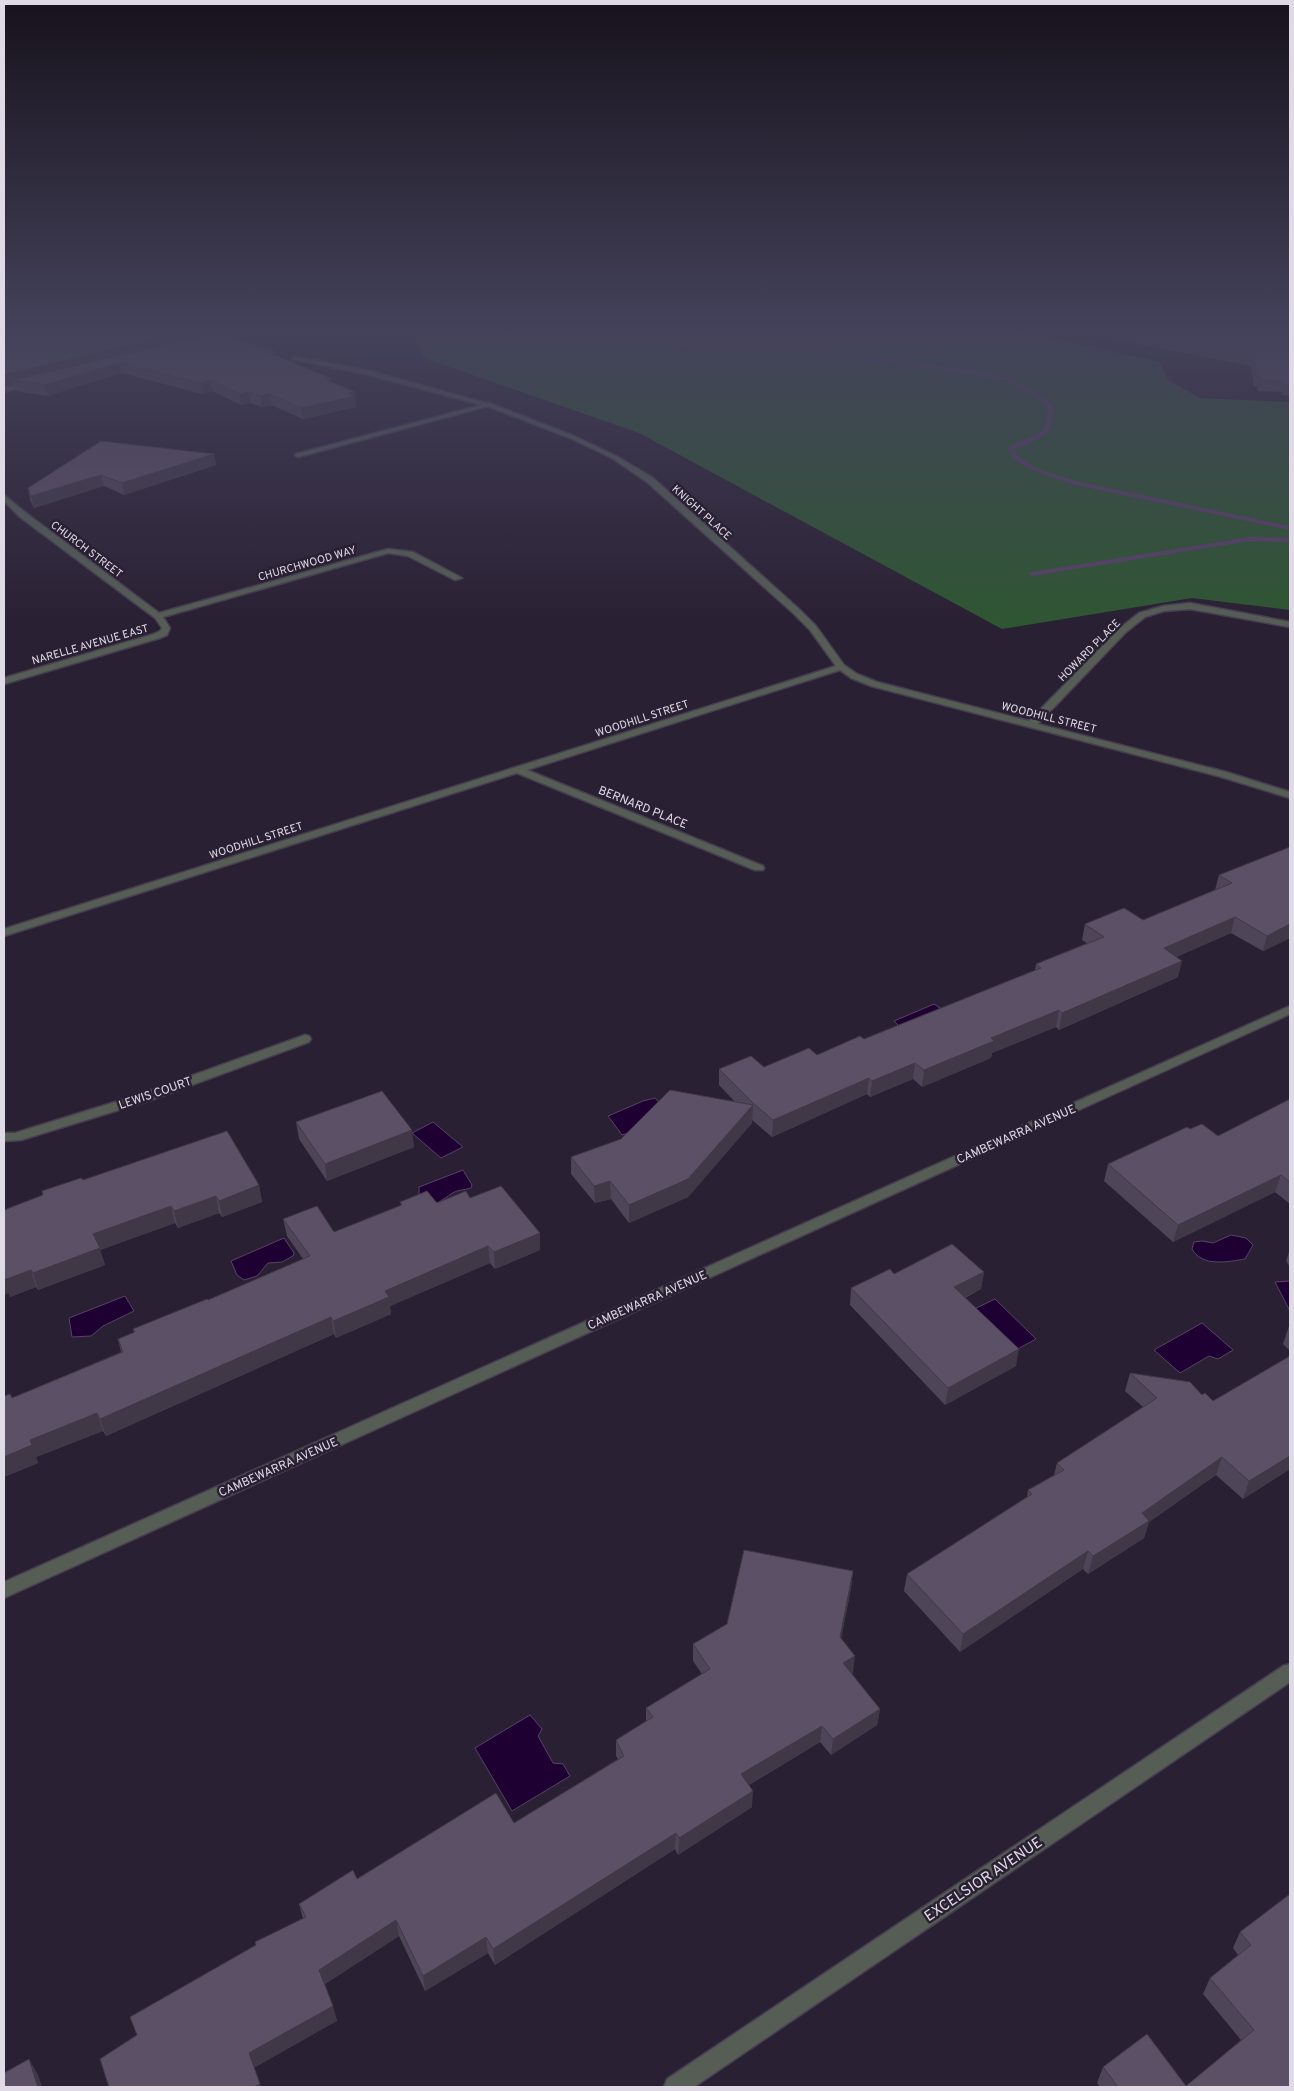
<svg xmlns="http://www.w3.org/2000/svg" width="1294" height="2091" viewBox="0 0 1294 2091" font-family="Overpass,sans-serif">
<rect width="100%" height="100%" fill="#2a2033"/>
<path fill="#2f5633" d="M 412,330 L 1016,330 L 1160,362 L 1168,380 L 1200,398 L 1290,402 L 1290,610 L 1192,598 L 1002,629 L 639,433 L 424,358 Z"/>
<path fill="#1f0033" stroke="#594169" d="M 934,1004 L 943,1010 L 903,1030 L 894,1021 Z
M 655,1098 L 662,1106 L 637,1130 L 622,1135 L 608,1116 L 643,1101 Z
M 433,1122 L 463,1147 L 441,1158 L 412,1133 Z
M 463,1170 L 472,1185 L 471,1188 C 464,1190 456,1190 451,1194 C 436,1204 435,1208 419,1195 L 419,1187 Z
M 1231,1235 L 1246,1238 L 1253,1245 L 1245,1259 C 1227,1262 1202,1267 1192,1249 L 1194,1242 L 1202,1241 L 1213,1243 Z
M 284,1238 L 294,1253 L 293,1256 L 282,1262 L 268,1263 L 257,1276 L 244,1280 L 237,1275 L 231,1261 Z
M 1290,1281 L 1290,1311 L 1275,1282 Z
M 125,1296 L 134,1311 L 103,1326 L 91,1336 L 72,1337 L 69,1318 Z
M 995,1299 L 1036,1339 L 1014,1351 L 966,1313 Z
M 1202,1323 L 1233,1350 L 1218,1359 L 1209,1356 L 1180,1373 L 1154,1350 Z
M 530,1715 L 542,1729 L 538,1736 L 553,1763 L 563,1764 L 570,1776 L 512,1811 L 475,1748 Z"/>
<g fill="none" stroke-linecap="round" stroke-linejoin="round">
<path fill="#594169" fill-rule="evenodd" d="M 574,330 L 586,330 L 621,337 L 708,346 L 748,342 L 782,344 L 798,348 L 863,355 L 979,372 L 1007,378 L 1021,384 L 1037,393 L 1053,406 C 1055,437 1039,439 1014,449 L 1018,456 L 1036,468 L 1075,481 L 1290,526 L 1290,530 L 1071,484 L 1032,470 L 1013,458 L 1008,448 C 1029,433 1049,442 1047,407 L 1033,395 L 1017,386 L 1003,380 L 979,376 L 863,359 L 798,352 L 782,348 L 748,346 L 708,350 L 621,341 Z
M 1250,537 L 1290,538 L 1290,542 L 1250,541 L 1032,576 L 1028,574 L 1032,572 Z"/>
<defs>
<path id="lane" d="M 294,356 L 370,371 L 492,405 L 298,457 L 295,455 L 296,454 L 482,405 L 369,375 L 292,359 Z"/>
<path id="street" d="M 211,330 L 219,330 L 241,342 L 274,352 L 271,354 L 237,344 Z
M 30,381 L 32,382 L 32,384 L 4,392 L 4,388 Z
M 489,403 L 574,436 L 616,456 L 653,478 L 799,609 L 816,626 L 844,665 L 857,674 L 877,682 L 1029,721 L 1120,628 L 1139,613 L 1163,606 L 1190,603 L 1290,622 L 1290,627 L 1190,609 L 1164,611 L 1145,617 L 1126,632 L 1038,724 L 1226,772 L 1290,792 L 1290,798 L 1218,776 L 871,686 L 851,678 L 840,670 L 527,770 L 763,866 L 764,868 L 763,870 L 755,870 L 517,773 L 4,936 L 4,929 L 836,666 L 810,630 L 793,613 L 647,482 L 612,458 L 570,438 L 487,406 L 487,404 Z
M 4,495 L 26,513 L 159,613 L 388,549 L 413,552 L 462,578 L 455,580 L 408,556 L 388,553 L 163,617 L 170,628 L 167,635 L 160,638 L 4,684 L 4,678 L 154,634 L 160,631 L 162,628 L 155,618 L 20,517 L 4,501 Z
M 1290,1006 L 1290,1014 L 4,1598 L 4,1582 Z
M 305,1035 L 309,1036 L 311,1039 L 309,1042 L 148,1101 L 21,1140 L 4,1141 L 4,1133 L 15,1133 L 138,1095 Z
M 1290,1664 L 1290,1682 L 694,2087 L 664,2087 L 667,2079 L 1283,1666 Z"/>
</defs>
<use href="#lane" stroke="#473e50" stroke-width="3"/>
<use href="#street" stroke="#473e50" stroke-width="3"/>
<use href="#lane" fill="#555d55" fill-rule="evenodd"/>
<use href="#street" fill="#555d55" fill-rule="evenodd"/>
</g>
<path fill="#4f4558" d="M 4,330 L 209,335 L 332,382 L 356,403 L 356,407 L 303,419 L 271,405 L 262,407 L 250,403 L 241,405 L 212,391 L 202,394 L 122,373 L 47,396 L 15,391 L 14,384 L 4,386 Z
M 1067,330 L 1290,330 L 1290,396 L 1283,395 L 1283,392 L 1258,391 L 1258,387 L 1254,386 L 1251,366 Z
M 214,454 L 216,465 L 124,495 L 104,486 L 34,508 L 30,500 L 28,488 Z
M 1290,847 L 1290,938 L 1263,951 L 1231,933 L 1176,957 L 1178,977 L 1059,1030 L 1056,1027 L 992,1053 L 991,1058 L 922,1087 L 913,1079 L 870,1097 L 867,1094 L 772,1137 L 752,1120 L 752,1123 L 688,1197 L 629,1223 L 611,1199 L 595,1203 L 571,1174 L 571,1157 L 735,1102 L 719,1085 L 719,1069 L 764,1067 L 817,1055 L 864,1039 L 1035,970 L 1036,964 L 1087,943 L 1082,940 L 1085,924 L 1143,920 L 1215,890 L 1219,875 Z
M 1290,1099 L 1290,1204 L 1275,1192 L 1173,1242 L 1104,1181 L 1108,1164 L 1190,1129 L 1218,1136 Z
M 296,1122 L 414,1147 L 327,1181 L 299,1139 Z
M 83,1180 L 259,1185 L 262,1202 L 222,1217 L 219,1213 L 178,1228 L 175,1223 L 100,1250 L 105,1265 L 38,1290 L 36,1287 L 10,1297 L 9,1293 Z
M 470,1198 L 540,1233 L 540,1250 L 495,1269 L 490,1263 L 390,1306 L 391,1314 L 336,1338 L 334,1334 L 106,1436 L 103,1431 L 36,1457 L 38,1463 L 4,1477 L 4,1396 L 12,1398 L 121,1352 L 118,1339 L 134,1333 L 133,1329 L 208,1300 L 303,1259 L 287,1236 L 283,1219 L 334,1232 L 401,1205 L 400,1202 L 437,1203 Z
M 1290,1249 L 1290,1267 L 1286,1261 Z
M 984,1272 L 981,1289 L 965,1298 L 1016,1366 L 945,1405 L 850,1305 L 851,1288 L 894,1274 Z
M 1289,1326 L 1290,1326 L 1290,1351 L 1283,1344 Z
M 1290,1356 L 1290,1469 L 1243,1499 L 1216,1475 L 1149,1522 L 1144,1538 L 1088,1574 L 1083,1569 L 960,1652 L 904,1591 L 907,1574 L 1027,1497 L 1028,1490 L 1054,1475 L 1057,1463 L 1143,1407 L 1125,1391 L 1130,1373 L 1202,1395 L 1213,1401 Z
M 853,1571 L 851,1588 L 841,1638 L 853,1673 L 851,1674 L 880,1709 L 877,1725 L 831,1755 L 820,1742 L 749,1785 L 752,1807 L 678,1855 L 675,1849 L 495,1965 L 488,1953 L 425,1991 L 399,1936 L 325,1984 L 337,2021 L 137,2035 L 303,1919 L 299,1904 L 357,1879 L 514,1823 L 618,1759 L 616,1756 L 616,1740 L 646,1721 L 646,1708 L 702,1674 L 693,1661 L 693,1644 Z
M 1290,1894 L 1290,2087 L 1100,2087 L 1097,2083 L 1103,2067 L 1186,2086 L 1241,2040 L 1203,1994 L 1210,1978 L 1238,1955 L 1233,1948 L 1240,1932 Z"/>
<path fill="#403847" d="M 193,330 L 209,330 L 210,337 L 13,380 L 14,384 L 4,386 L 4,375 Z
M 120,363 L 122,373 L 47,396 L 45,385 Z
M 210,380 L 212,391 L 202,394 L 200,383 Z
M 249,392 L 250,403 L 241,405 L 239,394 Z
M 355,392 L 356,407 L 303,419 L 301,408 Z
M 270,394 L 271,405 L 262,407 L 261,396 Z
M 214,454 L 216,465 L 124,495 L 122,483 Z
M 101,475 L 104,486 L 34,508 L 31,496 Z
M 1235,917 L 1231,933 L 1160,964 L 1164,948 Z
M 1290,924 L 1290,938 L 1263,951 L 1267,936 Z
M 1182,961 L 1178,977 L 1059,1030 L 1062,1013 Z
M 1059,1010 L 1056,1027 L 992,1053 L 991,1058 L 922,1087 L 924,1070 L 991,1038 Z
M 915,1063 L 913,1079 L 870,1097 L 872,1081 Z
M 869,1078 L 867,1094 L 772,1137 L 773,1120 Z
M 753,1105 L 752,1123 L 688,1197 L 629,1223 L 629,1205 Z
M 412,1130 L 414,1147 L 327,1181 L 325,1164 Z
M 1281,1175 L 1275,1192 L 1173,1242 L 1178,1225 Z
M 610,1181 L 611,1199 L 595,1203 L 594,1186 Z
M 259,1185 L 262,1202 L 222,1217 L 219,1201 Z
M 216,1196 L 219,1213 L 178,1228 L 174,1211 Z
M 171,1206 L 175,1223 L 100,1250 L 105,1265 L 38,1290 L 33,1273 L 93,1234 Z
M 540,1233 L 540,1250 L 495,1269 L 494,1252 Z
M 488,1246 L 490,1263 L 390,1306 L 391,1314 L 336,1338 L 333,1321 L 385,1291 Z
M 31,1270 L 36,1287 L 10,1297 L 9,1293 L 4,1295 L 4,1278 Z
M 984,1272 L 981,1289 L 951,1304 L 954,1287 Z
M 331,1317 L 334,1334 L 106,1436 L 100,1419 Z
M 1019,1349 L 1016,1366 L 945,1405 L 948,1388 Z
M 97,1413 L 103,1431 L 36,1457 L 38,1463 L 4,1477 L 4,1457 L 30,1440 Z
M 1290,1456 L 1290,1469 L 1243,1499 L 1249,1481 Z
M 1222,1457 L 1216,1475 L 1149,1522 L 1144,1538 L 1088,1574 L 1093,1556 L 1142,1513 Z
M 1088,1551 L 1083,1569 L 960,1652 L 963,1634 Z
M 853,1571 L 851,1588 L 838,1654 L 840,1637 Z
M 855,1656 L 853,1673 L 841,1680 L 843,1663 Z
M 880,1709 L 877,1725 L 831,1755 L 833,1739 Z
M 822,1726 L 820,1742 L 740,1790 L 741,1774 Z
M 753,1791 L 752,1807 L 678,1855 L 679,1838 Z
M 676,1833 L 675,1849 L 495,1965 L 493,1949 Z
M 396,1920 L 399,1936 L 323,1985 L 319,1970 Z
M 486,1937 L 488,1953 L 425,1991 L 423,1976 Z
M 333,2006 L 337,2021 L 254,2068 L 249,2053 Z
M 29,2059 L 38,2075 L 42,2087 L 38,2087 Z
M 260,2084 L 261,2087 L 254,2087 Z"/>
<path fill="#5c5066" stroke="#403847" d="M 4,330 L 193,330 L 4,375 Z
M 1121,330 L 1290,330 L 1290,385 L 1285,385 L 1285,382 L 1261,380 L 1260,376 L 1256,376 L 1254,355 Z
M 220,332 L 332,379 L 327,380 L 355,392 L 349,393 L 355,396 L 301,408 L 270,394 L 261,396 L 249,392 L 239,394 L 210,380 L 200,383 L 120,363 L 45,385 L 13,380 Z
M 101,441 L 214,454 L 122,483 L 101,475 L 31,496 L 28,488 Z
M 1290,847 L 1290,924 L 1267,936 L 1235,917 L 1164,948 L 1182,961 L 1062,1013 L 1059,1010 L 991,1038 L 994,1041 L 924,1070 L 915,1063 L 872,1081 L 869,1078 L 773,1120 L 754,1104 L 719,1069 L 751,1056 L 764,1067 L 809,1048 L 817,1055 L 860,1036 L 864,1039 L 1041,968 L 1036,964 L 1104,937 L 1085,924 L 1124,908 L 1143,920 L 1232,883 L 1219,875 Z
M 670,1090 L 753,1105 L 688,1179 L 629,1205 L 610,1181 L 594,1186 L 571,1157 L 621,1139 Z
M 382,1091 L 412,1130 L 325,1164 L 296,1122 Z
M 1290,1099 L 1290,1182 L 1281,1175 L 1178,1225 L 1108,1164 L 1187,1127 L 1190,1129 L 1202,1124 L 1218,1136 Z
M 227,1131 L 259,1185 L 219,1201 L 216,1196 L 174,1211 L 171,1206 L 93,1234 L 100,1248 L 33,1273 L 31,1270 L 4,1280 L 4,1210 L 43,1195 L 42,1191 L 81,1178 L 83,1180 Z
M 501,1186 L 540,1233 L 494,1252 L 488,1246 L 385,1291 L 389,1297 L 333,1321 L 331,1317 L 100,1419 L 97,1413 L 30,1440 L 32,1445 L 4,1457 L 4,1396 L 10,1394 L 12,1398 L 123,1352 L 118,1339 L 135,1332 L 133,1329 L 207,1299 L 208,1300 L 310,1256 L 283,1219 L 317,1206 L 334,1232 L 402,1205 L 400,1202 L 427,1191 L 437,1203 L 466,1191 L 470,1198 Z
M 952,1244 L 984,1272 L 954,1287 L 1019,1349 L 948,1388 L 851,1288 L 890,1269 L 894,1274 Z
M 1290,1356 L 1290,1456 L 1249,1481 L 1222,1457 L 1142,1513 L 1149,1521 L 1093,1556 L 1088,1551 L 963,1634 L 907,1574 L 1032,1494 L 1028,1490 L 1064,1470 L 1057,1463 L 1157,1398 L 1130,1373 L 1190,1382 L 1202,1395 L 1205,1393 L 1213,1401 Z
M 744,1550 L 853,1571 L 840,1637 L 855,1656 L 843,1663 L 880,1709 L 833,1739 L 822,1726 L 741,1774 L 753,1791 L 679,1838 L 676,1833 L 493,1949 L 486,1937 L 423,1976 L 396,1920 L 319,1970 L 333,2006 L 249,2053 L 260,2084 L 254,2087 L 109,2087 L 100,2059 L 137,2035 L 130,2017 L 256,1945 L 255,1942 L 306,1917 L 299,1904 L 353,1870 L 357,1879 L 496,1793 L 514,1823 L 624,1756 L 616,1740 L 653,1717 L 646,1708 L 710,1669 L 693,1644 L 727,1624 Z
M 1290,1894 L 1290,2087 L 1118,2087 L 1103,2067 L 1147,2034 L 1186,2086 L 1254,2030 L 1210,1978 L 1251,1945 L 1240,1932 Z
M 29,2059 L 38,2087 L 4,2087 L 4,2073 Z"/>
<linearGradient id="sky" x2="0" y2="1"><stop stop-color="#17121c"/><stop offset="0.53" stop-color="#44425b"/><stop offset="1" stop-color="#44425b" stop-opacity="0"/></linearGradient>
<rect width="1294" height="623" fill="url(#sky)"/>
<g text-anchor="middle" stroke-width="5" stroke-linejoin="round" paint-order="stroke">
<g font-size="11" fill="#e0dae7" stroke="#2a2033">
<text transform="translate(702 512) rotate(42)" y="4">KNIGHT PLACE</text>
<text transform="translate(87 549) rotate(37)" y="4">CHURCH STREET</text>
<text transform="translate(307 563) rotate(-16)" y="4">CHURCHWOOD WAY</text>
<text transform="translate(90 644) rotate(-16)" y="4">NARELLE AVENUE EAST</text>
<text transform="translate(1089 650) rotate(-45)" y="4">HOWARD PLACE</text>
<text transform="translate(1049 717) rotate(14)" y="4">WOODHILL STREET</text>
<text transform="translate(642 718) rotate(-18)" y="4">WOODHILL STREET</text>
<text transform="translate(256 840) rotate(-18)" y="4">WOODHILL STREET</text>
</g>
<g font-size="12" fill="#e0dae7" stroke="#2a2033">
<text transform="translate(643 807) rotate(22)" y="4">BERNARD PLACE</text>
<text transform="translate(155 1093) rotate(-19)" y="4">LEWIS COURT</text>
<text transform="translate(1016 1134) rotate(-24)" y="4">CAMBEWARRA AVENUE</text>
<text transform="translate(647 1300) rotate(-24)" y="4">CAMBEWARRA AVENUE</text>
<text transform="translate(278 1467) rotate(-24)" y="4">CAMBEWARRA AVENUE</text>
</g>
<g font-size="15" fill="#e0dae7" stroke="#2a2033">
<text transform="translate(983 1879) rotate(-34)" y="5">EXCELSIOR AVENUE</text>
</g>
</g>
<rect width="1294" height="2091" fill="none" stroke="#e0dae7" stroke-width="10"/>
</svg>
